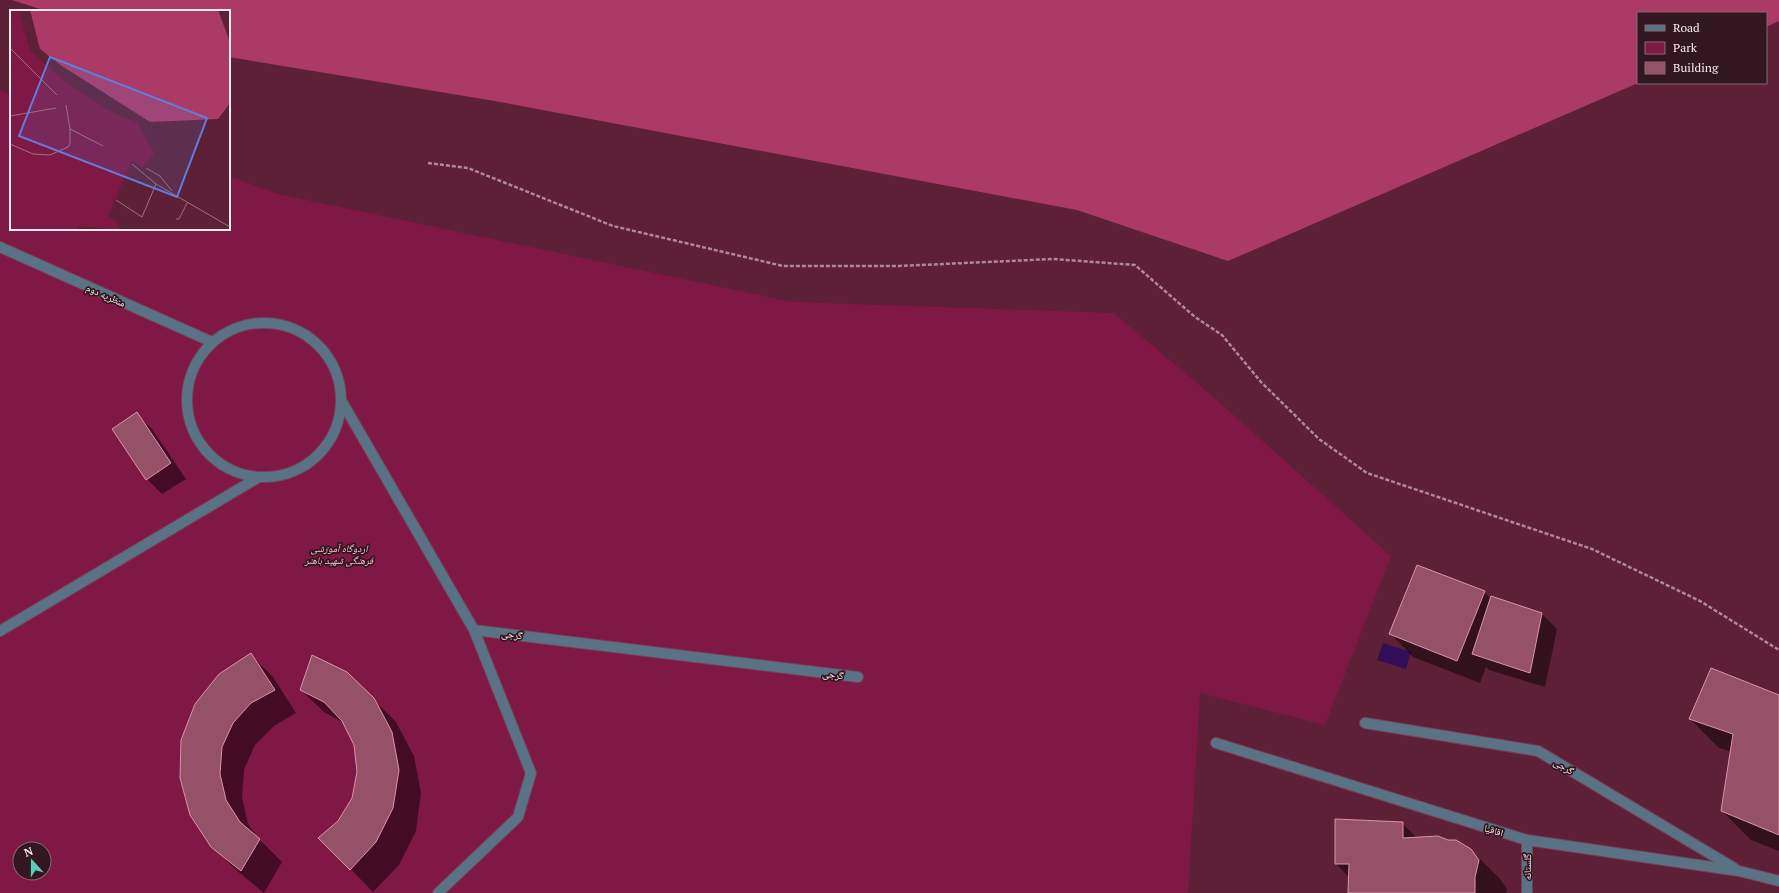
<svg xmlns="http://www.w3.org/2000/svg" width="1779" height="893" viewBox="0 0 1779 893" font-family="'PT Serif','Noto Naskh Arabic',serif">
<rect width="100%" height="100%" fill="#5e2037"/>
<path fill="#7f1845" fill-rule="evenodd" d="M 0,90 L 11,94 L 11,229 L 229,229 L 229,176 L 278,194 L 792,302 L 1114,313 L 1218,401 L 1391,556 L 1325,725 L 1200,693 L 1188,893 L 0,893 ZM 20,849 L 44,849 L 44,873 L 20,873 Z"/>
<path fill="#ab3b66" d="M 12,0 L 1779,0 L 1779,21 L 1766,27 L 1766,13 L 1638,13 L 1638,83 L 1228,261 L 1077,210 L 495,101 L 229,57 L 229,11 L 46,11 Z"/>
<path fill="#320e58" d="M 1383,643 L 1411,652 L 1406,669 L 1377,660 Z"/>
<path fill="#0007" d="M 136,414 L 152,429 L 186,479 L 162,494 L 147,479 Z
M 1484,592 L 1491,599 L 1542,614 L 1557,629 L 1545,687 L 1489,670 L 1486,667 L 1480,683 L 1413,657 L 1391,634 Z
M 250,654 L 273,677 L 296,713 L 274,726 L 255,745 L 244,770 L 242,797 L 248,824 L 257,837 L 282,862 L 264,893 L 235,869 L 212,846 L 191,814 Z
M 301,690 L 373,699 L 396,722 L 414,756 L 421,793 L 416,831 L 399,865 L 373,892 L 320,838 L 339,821 L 353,798 L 358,772 L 355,745 L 344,723 L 324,712 Z
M 1779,696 L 1779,851 L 1751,840 L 1722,811 L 1732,752 L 1719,748 L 1690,719 Z
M 1402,823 L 1417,838 L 1471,850 L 1500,879 L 1507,889 L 1506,893 L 1349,893 L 1349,877 L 1336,864 Z"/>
<path fill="#945167" stroke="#dd93a9" d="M 137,412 L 171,463 L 146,480 L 112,429 Z
M 1417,565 L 1485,591 L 1457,661 L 1389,634 Z
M 1491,596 L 1542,613 L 1530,673 L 1472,654 Z
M 251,653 L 275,690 L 251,703 L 233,723 L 222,747 L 220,774 L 226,800 L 240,822 L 260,839 L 241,871 L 211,847 L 190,815 L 180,778 L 181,740 L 195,704 L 219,674 Z
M 312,655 L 347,672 L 374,698 L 392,732 L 399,770 L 393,808 L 376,842 L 350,870 L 318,838 L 338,821 L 352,798 L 357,772 L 354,745 L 342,721 L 324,702 L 300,690 Z
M 1711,668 L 1779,695 L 1779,835 L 1721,811 L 1733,734 L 1689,719 Z
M 1335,819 L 1403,822 L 1403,838 L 1438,836 L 1448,840 L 1456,840 L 1471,849 L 1479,860 L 1475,877 L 1475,893 L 1348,893 L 1349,864 L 1335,864 Z"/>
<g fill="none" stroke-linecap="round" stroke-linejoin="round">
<defs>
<path id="minor" d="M 0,247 L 212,342
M187 400a77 77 0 1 1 154 0a77 77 0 1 1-154 0Z
M 341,400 L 474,630
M 0,631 L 259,477
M 1365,723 L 1538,751 L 1734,868
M 1216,743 L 1527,840 L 1739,871 L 1779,881
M 1527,840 L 1527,893
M 438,893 L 518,817 L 531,773 L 474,630 L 858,677"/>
</defs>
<use href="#minor" stroke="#774054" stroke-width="12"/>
<path stroke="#af8996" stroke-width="2.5" stroke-dasharray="4 2" stroke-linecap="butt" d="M 428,163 L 468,168 L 613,226 L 783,266 L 899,266 L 1053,259 L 1135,265 L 1195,317 L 1222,335 L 1261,382 L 1319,439 L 1367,473 L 1592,549 L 1700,601 L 1779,650"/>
<use href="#minor" stroke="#597385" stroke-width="10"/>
</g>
<g text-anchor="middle" stroke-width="3.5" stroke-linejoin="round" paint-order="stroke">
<g font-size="10" fill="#fbebef" stroke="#321620">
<text transform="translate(106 295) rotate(24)" y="4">منظریه دوم</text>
<text transform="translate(512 634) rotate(7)" y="4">گرجی</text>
<text transform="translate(833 674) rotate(7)" y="4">گرجی</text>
<text transform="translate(1564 766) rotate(31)" y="4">گرجی</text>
<text transform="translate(1494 830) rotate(17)" y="4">اقاقیا</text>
<text transform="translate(1527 867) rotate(-90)" y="4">گلستانه</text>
</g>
<g font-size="10" font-style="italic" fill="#fdc0d1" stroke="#321620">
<text x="339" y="552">اردوگاه آموزشی<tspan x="339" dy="12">فرهنگی شهید باهنر</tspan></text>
</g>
</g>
<g transform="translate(10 10)">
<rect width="220" height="220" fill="#5e2037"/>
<path d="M 0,0 L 9,0 L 20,41 L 58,74 L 100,101 L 128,113 L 144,144 L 132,157 L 122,150 L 98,206 L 109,213 L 108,220 L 69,216 L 67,220 L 0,220 Z" fill="#7f1845"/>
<path d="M 20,0 L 208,0 L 220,32 L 220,93 L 208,109 L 140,112 L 52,56 L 30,39 Z" fill="#ab3b66"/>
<path fill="none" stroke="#9d7181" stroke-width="1" d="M 0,38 L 47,85M 56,95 L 60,119M 0,106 L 46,98M 0,134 L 23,144 L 40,145 L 58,137 L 60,134 L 60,119 L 93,136M 122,154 L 146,174 L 220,217M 136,158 L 150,166 L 162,181M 106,190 L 132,207 L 146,174M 166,209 L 169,209 L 177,193"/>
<path fill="#607ddf" fill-opacity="0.15" stroke="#607ddf" stroke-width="2" d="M 40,47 L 197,108 L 167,187 L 9,126 Z"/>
<rect width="220" height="220" fill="none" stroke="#fbebef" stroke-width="2"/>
</g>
<rect x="1637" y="12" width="130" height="72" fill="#321620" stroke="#826b73"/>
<rect x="1645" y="25" width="20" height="6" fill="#597385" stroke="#826b73"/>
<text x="1673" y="32" font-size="12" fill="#fbebef">Road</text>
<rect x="1645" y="42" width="20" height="12" fill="#7f1845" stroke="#826b73"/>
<text x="1673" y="52" font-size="12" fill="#fbebef">Park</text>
<rect x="1645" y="62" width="20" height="12" fill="#945167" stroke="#826b73"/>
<text x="1673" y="72" font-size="12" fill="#fbebef">Building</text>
<g transform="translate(32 861) rotate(339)"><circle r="19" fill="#321620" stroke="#826b73"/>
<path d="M0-3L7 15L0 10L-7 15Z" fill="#5cceba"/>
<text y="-6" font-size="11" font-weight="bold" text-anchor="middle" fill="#fbebef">N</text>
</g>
</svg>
